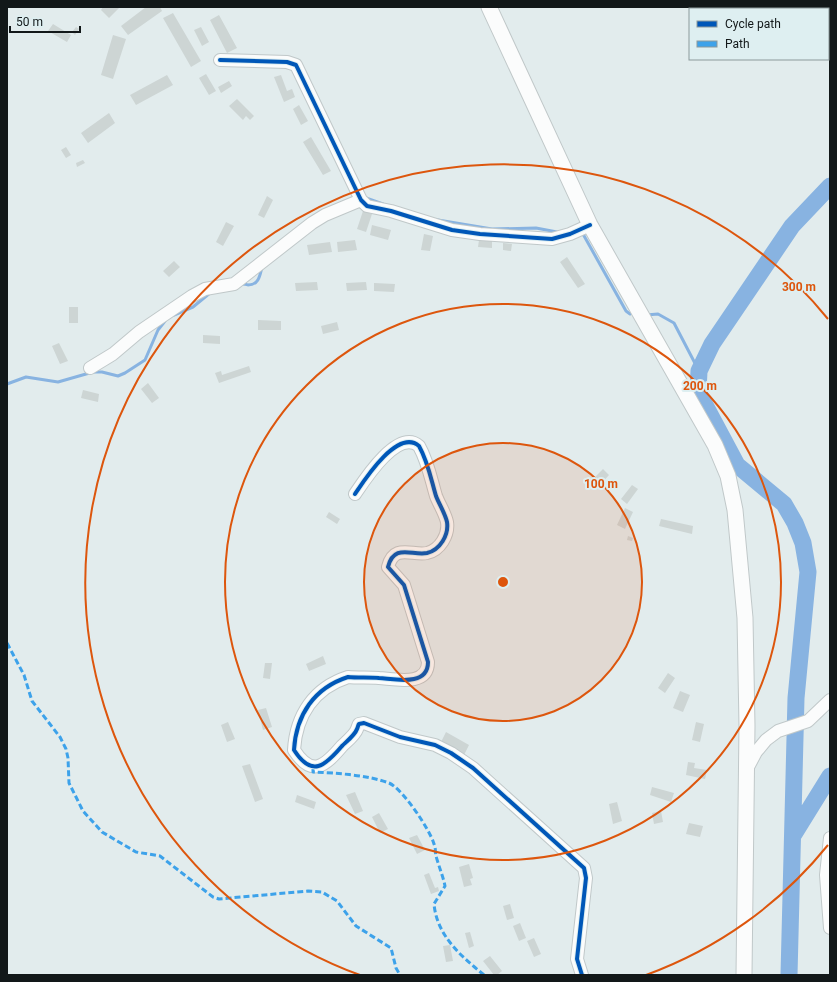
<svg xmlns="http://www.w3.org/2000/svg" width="837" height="982" viewBox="0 0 837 982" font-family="Roboto,sans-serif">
<rect width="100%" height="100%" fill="#e2eced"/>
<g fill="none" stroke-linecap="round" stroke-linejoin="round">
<path stroke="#88b3e1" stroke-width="3" d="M 366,198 L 383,204
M 438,220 L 492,229 L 536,228 L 557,232
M 583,234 L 626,311 L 630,314
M 242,284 C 244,284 246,284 248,285 C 259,285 260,275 262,267
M 174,315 L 193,307 L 210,293
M 646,315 L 658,314 L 674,323 L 699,371
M 7,384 L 26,377 L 58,382 L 93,372 L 102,372 L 118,376 L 125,373 L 145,360 L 158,330 L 165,321"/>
<path stroke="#88b3e1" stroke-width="17" d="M 794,834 L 830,776
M 789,975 L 796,698 L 808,572 L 803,543 L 795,523 L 784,504 L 737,465 L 698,392 L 699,371 L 712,344 L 792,226 L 830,186"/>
</g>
<path fill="#cdd5d4" d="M 103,7 L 120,7 L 109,18 L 101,10 Z
M 146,7 L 160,7 L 162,11 L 128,35 L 121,26 Z
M 173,13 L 201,61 L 191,67 L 163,18 Z
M 219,15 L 237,48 L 227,53 L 210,20 Z
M 53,24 L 71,35 L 67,42 L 48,31 Z
M 76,27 L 79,29 L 75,35 L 72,32 Z
M 201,27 L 209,42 L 202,46 L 194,30 Z
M 113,35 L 126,39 L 113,79 L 101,75 Z
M 206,74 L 216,91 L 209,95 L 199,78 Z
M 167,75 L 173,85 L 136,105 L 130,95 Z
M 281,75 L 287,91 L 292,89 L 295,97 L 284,102 L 274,77 Z
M 229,81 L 232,86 L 221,93 L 218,87 Z
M 237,99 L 254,116 L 250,120 L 246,116 L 243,120 L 229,106 Z
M 299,105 L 308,121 L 301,125 L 293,109 Z
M 109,113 L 115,123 L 88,143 L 81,133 Z
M 311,137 L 331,171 L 323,175 L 303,142 Z
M 66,147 L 71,155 L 66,158 L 61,150 Z
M 83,160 L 85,163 L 77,167 L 76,163 Z
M 267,196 L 273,200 L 264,218 L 258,215 Z
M 363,211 L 372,214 L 366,232 L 357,229 Z
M 226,222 L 234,226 L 223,246 L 216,242 Z
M 372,225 L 391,230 L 388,240 L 370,235 Z
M 424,234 L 433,236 L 430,251 L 421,250 Z
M 355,240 L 357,250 L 338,252 L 337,242 Z
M 479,240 L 492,241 L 492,248 L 478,247 Z
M 330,242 L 332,252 L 309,255 L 307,245 Z
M 503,243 L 512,244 L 511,251 L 503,250 Z
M 567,257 L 585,284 L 578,288 L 560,262 Z
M 174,261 L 180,267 L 169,277 L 163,271 Z
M 317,282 L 318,290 L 296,291 L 295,283 Z
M 366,282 L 367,290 L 347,291 L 346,283 Z
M 374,283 L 395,284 L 394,292 L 374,291 Z
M 69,307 L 78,307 L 78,323 L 69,323 Z
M 258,320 L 281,321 L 281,330 L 258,330 Z
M 337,322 L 339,330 L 323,334 L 321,326 Z
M 203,335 L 220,336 L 220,344 L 203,343 Z
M 59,343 L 68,361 L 60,364 L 52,346 Z
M 249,366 L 251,372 L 219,383 L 215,373 L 221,371 L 222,375 Z
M 148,383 L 159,398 L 152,403 L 141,389 Z
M 83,390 L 99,394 L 98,402 L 81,398 Z
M 603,469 L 609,475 L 598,487 L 591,481 Z
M 632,485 L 638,489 L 627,504 L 621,499 Z
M 625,508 L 633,512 L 625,529 L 617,525 Z
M 329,512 L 340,519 L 337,524 L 326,517 Z
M 661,519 L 693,526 L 692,534 L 659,526 Z
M 628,536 L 633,538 L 632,541 L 627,540 Z
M 323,656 L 326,664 L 309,671 L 306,664 Z
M 265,663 L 272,663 L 270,679 L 263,678 Z
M 668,673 L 675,678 L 665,693 L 658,688 Z
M 680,691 L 690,695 L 683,712 L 673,708 Z
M 266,708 L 272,727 L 263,730 L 258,710 Z
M 228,722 L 235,739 L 227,742 L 221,725 Z
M 696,722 L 704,724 L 700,742 L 692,740 Z
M 446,732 L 469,745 L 464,755 L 441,742 Z
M 688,762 L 695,763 L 694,768 L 707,770 L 705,779 L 686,775 Z
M 250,764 L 263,799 L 255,802 L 242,766 Z
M 652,787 L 674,793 L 671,802 L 650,795 Z
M 355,792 L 363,811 L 355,814 L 346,795 Z
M 297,795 L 316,802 L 314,809 L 295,802 Z
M 617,802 L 622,821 L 613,824 L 609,804 Z
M 661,811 L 663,822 L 654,824 L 652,813 Z
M 379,813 L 388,829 L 380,833 L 372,817 Z
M 689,823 L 703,826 L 700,837 L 686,834 Z
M 417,835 L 425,850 L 417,854 L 409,838 Z
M 469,864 L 473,878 L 470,879 L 472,885 L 464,887 L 459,867 Z
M 429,873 L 435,888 L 438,887 L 439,891 L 431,894 L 424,875 Z
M 510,904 L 514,918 L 507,920 L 503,906 Z
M 520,923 L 526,938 L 519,941 L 513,926 Z
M 470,932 L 474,946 L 469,948 L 465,933 Z
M 534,938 L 541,954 L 534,957 L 527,941 Z
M 450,945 L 453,961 L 446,962 L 443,946 Z
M 490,956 L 502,971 L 497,975 L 494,975 L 483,961 Z"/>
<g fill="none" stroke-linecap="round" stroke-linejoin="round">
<defs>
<path id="minor" d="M 220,60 L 287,62 L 296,65 L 361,200 L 367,206 L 391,211 L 452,230 L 480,234 L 552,239 L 570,234 L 590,225
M 90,368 L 113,354 L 139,332 L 192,296 L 205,289 L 234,284 L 312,223 L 325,215 L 361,200
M 355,494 C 365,479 398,428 419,446 C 428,462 431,479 436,496 C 439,504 445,513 447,522 C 449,535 440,550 427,553 C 412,556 394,543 388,567 L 404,585 L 428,662 C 428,687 395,679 379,678 C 369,677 358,678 348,677 C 314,688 296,715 294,750 C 312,778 325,766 342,746 C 346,742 355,735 357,729 C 358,727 358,725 359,724 L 364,723 L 400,737 L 435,745 L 451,753 L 473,768 L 584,868 L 586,878 L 577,959 L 582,975
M 747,769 L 756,752 L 766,740 L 778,731 L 808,721 L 830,700
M 830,838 L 826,875 L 830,928"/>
<path id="major" d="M 489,7 L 590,225 L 715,445 L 728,476 L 735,510 L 745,618 L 747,726 L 744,975"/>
</defs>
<use href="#minor" stroke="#c0c8c9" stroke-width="14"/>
<use href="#major" stroke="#c0c8c9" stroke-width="17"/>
<use href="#minor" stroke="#fbfcfc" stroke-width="12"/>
<use href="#major" stroke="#fbfcfc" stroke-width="15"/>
<path stroke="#3da2ea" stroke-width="3" stroke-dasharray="6 3" stroke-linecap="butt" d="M 7,643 L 24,675 L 32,701 L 60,737 L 66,749 L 68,758 L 69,783 L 83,811 L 102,832 L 136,852 L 160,856 L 213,897 L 219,899 L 308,891 L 322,892 L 337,901 L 356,926 L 391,948 L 396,968 L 400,975
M 313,768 L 313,772 C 336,773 368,775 389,783 C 403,789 430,830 434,844 C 436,848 435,853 436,856 C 439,867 443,876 445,886 L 434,904 C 437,936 461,956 484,975"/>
<defs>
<path id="cycleway" d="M 220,60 L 287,62 L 296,65 L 361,200 L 367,206 L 391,211 L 452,230 L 480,234 L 552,239 L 570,234 L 590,225
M 355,494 C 365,479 398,428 419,446 C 428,462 431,479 436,496 C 439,504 445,513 447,522 C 449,535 440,550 427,553 C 412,556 394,543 388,567 L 404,585 L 428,662 C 428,687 395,679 379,678 C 369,677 358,678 348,677 C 314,688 296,715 294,750 C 312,778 325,766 342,746 C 346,742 355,735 357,729 C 358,727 358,725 359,724 L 364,723 L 400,737 L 435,745 L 451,753 L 473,768 L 584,868 L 586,878 L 577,959 L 582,975"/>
</defs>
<use href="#cycleway" stroke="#deeff1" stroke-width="6"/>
<use href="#cycleway" stroke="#0057b8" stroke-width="4"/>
</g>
<circle cx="503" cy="582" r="139" fill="#dd560d" fill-opacity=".12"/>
<g fill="none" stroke="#dd560d" stroke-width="2">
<circle cx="503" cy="582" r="139"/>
<circle cx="503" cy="582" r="278"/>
<path d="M828 845A418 418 0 0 1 646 975M360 975A418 418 0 1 1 828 319"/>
</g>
<circle cx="503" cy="582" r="6" fill="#dd560d" stroke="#deeff1" stroke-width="2"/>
<g font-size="12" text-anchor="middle" font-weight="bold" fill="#dd560d" stroke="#deeff1" stroke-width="4" stroke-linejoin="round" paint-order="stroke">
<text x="799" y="291">300 m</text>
<text x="700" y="390">200 m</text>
<text x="601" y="488">100 m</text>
</g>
<rect width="837" height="982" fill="none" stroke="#121819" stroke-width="16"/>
<rect x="689" y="8" width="140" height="52" fill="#deeff1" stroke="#8c999b"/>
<rect x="697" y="21" width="20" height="6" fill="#0057b8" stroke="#8c999b"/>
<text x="725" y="28" font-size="12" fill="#121819">Cycle path</text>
<rect x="697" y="41" width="20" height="6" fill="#3da2ea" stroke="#8c999b"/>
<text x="725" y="48" font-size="12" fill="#121819">Path</text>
<path d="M10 26v6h70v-6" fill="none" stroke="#121819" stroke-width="2"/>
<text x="16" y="26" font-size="12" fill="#121819" stroke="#deeff1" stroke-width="3" paint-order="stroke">50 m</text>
</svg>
